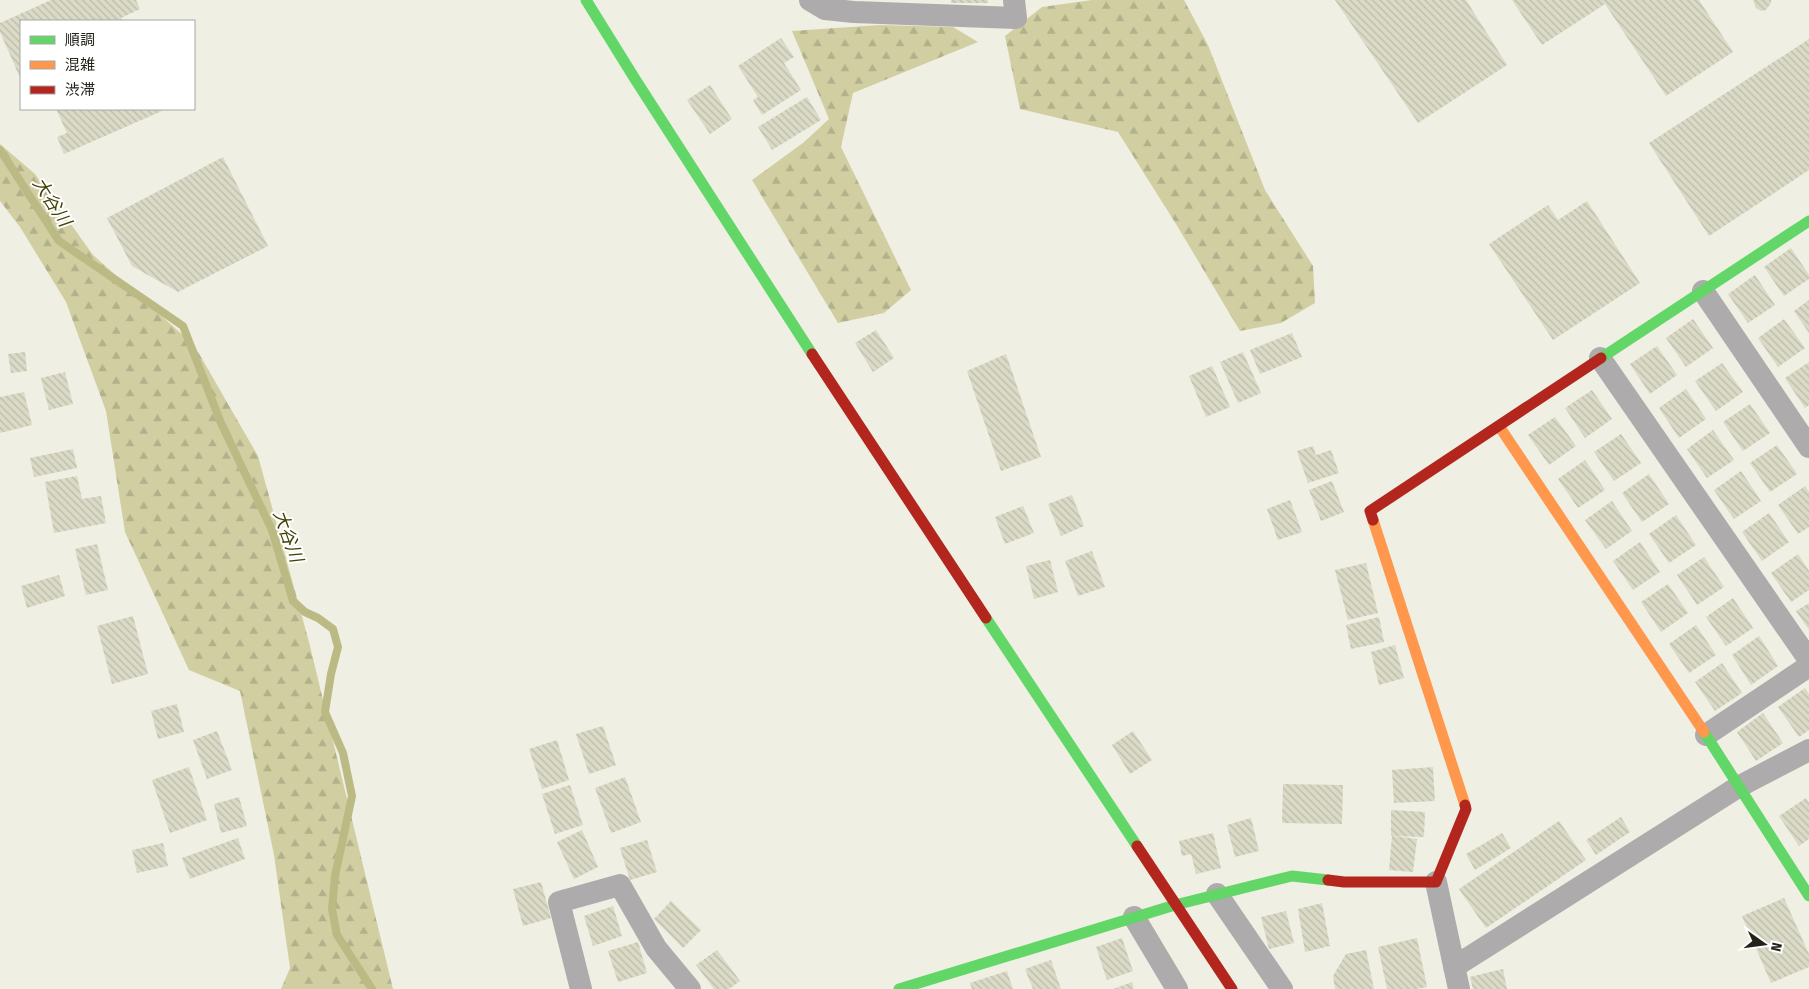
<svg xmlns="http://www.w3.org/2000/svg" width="1809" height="989" viewBox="0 0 1809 989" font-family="'Fira Sans Condensed','Noto Sans JP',sans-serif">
<defs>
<pattern id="forest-firs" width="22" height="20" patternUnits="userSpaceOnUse" patternTransform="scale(1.25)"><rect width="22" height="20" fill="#d1cfa2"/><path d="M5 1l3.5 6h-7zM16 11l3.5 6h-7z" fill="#b3b18b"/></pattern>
<pattern id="building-back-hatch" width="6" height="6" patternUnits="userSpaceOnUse" patternTransform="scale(1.25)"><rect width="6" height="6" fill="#dadac6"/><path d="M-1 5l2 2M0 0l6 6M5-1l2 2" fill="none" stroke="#bba"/></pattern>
</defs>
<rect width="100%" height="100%" fill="#efefe3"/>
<path fill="url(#forest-firs)" d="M 1092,0 L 1184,0 L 1208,45 L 1265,190 L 1313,266 L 1315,303 L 1281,323 L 1240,331 L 1176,224 L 1118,132 L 1020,109 L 1005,36 L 1042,7 Z
M 880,25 L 953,27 L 978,42 L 853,93 L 841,147 L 911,290 L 884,313 L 838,323 L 752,180 L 803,143 L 829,119 L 792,31 Z
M 0,144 L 35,174 L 93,255 L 194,345 L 258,456 L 309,642 L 393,989 L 281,989 L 290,968 L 274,855 L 240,691 L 189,670 L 125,532 L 106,411 L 66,302 L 20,227 L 0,201 Z"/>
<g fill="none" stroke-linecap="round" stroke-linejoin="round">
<path stroke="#bbba84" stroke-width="8" d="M 0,150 L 59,241 L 183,326 L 221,423 L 272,530 L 293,601 L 305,612 L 318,618 L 333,629 L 338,647 L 331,674 L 325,712 L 343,753 L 352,796 L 335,876 L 332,909 L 337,935 L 372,989"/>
</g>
<path fill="url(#building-back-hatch)" d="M 51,0 L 136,0 L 140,9 L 121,18 L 123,21 L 21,21 L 21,80 L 0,32 L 0,23 Z
M 951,0 L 988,0 L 988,3 L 951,3 Z
M 1335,0 L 1466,0 L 1507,65 L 1418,123 Z
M 1512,0 L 1699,0 L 1733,52 L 1666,96 L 1605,4 L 1542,45 Z
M 1753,0 L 1771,0 L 1771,3 L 1766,10 L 1761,11 L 1756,8 Z
M 781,38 L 794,57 L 784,63 L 801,90 L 762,115 L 753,100 L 758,97 L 738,66 Z
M 1809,39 L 1809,170 L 1709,236 L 1649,143 Z
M 710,85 L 732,119 L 710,134 L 687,100 Z
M 807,97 L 821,120 L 772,150 L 758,127 Z
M 56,109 L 161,109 L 162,111 L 64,154 L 57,137 L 67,133 Z
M 223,157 L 268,246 L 178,292 L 132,266 L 107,218 Z
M 1587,201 L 1640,283 L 1553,340 L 1489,244 L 1548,205 L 1558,220 Z
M 1791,248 L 1809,275 L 1809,279 L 1784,296 L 1764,267 Z
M 1755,275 L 1775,305 L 1748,323 L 1728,294 Z
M 1809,300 L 1809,333 L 1794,311 Z
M 1693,319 L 1713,348 L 1686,367 L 1666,338 Z
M 1784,319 L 1805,348 L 1778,367 L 1758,338 Z
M 876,330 L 894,358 L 873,372 L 855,343 Z
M 1292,333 L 1302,357 L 1260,374 L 1250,350 Z
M 1657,346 L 1677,375 L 1650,394 L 1630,364 Z
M 25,352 L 27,371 L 11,373 L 8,354 Z
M 1243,352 L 1261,393 L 1238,403 L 1220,362 Z
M 1006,354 L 1041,457 L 1001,471 L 967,371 Z
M 1809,362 L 1809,405 L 1805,408 L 1785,378 Z
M 1722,363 L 1743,392 L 1716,411 L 1695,381 Z
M 1212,366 L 1230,407 L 1206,417 L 1189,376 Z
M 65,372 L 73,404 L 49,410 L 41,378 Z
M 1686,389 L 1706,419 L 1679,438 L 1659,408 Z
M 1592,390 L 1612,419 L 1585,438 L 1565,408 Z
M 24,392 L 32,425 L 0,433 L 0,397 Z
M 1750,404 L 1770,433 L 1743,451 L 1723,422 Z
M 1555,417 L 1576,446 L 1549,465 L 1528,435 Z
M 1713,430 L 1734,460 L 1707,478 L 1687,449 Z
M 1621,434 L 1641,463 L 1614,481 L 1594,452 Z
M 1777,445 L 1797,474 L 1770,492 L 1750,463 Z
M 1313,446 L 1316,455 L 1331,450 L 1339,473 L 1308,483 L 1297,451 Z
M 73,449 L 77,468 L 34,477 L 30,458 Z
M 1585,460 L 1605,490 L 1578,508 L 1558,479 Z
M 1741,471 L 1761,501 L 1734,519 L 1714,490 Z
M 1649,474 L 1669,504 L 1642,522 L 1622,493 Z
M 77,476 L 82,499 L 101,496 L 106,523 L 54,533 L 45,482 Z
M 1332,481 L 1344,512 L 1321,521 L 1309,490 Z
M 1805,486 L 1809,492 L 1809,527 L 1798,534 L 1778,505 Z
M 1072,495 L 1084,526 L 1061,536 L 1048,504 Z
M 1290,500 L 1302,532 L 1278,540 L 1267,509 Z
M 1612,501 L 1632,531 L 1606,549 L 1585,520 Z
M 1023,506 L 1034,533 L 1005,544 L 995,517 Z
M 1769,513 L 1789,542 L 1762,561 L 1742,532 Z
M 1676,515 L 1696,545 L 1669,563 L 1649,534 Z
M 1640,542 L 1660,572 L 1633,590 L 1613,561 Z
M 97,544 L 108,590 L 86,595 L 75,549 Z
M 1092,551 L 1105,587 L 1078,596 L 1065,561 Z
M 1798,554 L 1809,571 L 1809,590 L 1791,602 L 1771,573 Z
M 1704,557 L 1724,587 L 1697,605 L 1677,575 Z
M 1050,560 L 1058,592 L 1034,599 L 1026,566 Z
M 1366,563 L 1378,613 L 1348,620 L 1335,570 Z
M 59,575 L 65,596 L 27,608 L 21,586 Z
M 1668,584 L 1688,613 L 1661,632 L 1641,602 Z
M 1733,598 L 1753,628 L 1726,646 L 1706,617 Z
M 1809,603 L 1809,630 L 1796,611 Z
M 133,616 L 148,674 L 112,684 L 97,626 Z
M 1379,617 L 1384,642 L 1351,649 L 1346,625 Z
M 1696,625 L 1716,655 L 1689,673 L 1669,644 Z
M 1759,636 L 1778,666 L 1751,685 L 1732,655 Z
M 1395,645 L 1404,678 L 1379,685 L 1371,652 Z
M 1722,663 L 1742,693 L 1715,711 L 1695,682 Z
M 1805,688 L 1809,694 L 1809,730 L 1799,737 L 1778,707 Z
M 177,704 L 184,732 L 158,739 L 151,711 Z
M 1763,713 L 1783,743 L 1756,761 L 1737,732 Z
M 603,726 L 616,765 L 589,774 L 576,734 Z
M 217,731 L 232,770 L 207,779 L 193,740 Z
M 1133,731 L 1152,760 L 1130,774 L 1112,745 Z
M 557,740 L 569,780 L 542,789 L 529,749 Z
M 189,767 L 207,820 L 170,833 L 152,780 Z
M 1433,767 L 1435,801 L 1394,803 L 1392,770 Z
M 625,777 L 641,822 L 611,833 L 595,788 Z
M 1283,784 L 1343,785 L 1342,824 L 1282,823 Z
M 570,785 L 583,825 L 555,834 L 542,794 Z
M 239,797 L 247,826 L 221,833 L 214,804 Z
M 1806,798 L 1809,803 L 1809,839 L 1799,846 L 1779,816 Z
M 1391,810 L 1425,812 L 1424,837 L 1391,836 Z
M 1621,817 L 1630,832 L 1596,855 L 1586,840 Z
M 1251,818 L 1259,851 L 1235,857 L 1227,825 Z
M 1559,821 L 1586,860 L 1486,928 L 1459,889 Z
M 582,830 L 598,867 L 574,879 L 557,842 Z
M 1213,833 L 1221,868 L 1196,874 L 1191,854 L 1182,856 L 1179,841 Z
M 1502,833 L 1511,848 L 1475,870 L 1466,854 Z
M 1392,836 L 1417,839 L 1413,872 L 1389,870 Z
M 238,838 L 245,859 L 190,879 L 182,858 Z
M 647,840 L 657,872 L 630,880 L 620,848 Z
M 163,843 L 168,866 L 137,873 L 132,850 Z
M 541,882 L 551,918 L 523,926 L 513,889 Z
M 1784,898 L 1809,954 L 1809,967 L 1771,983 L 1742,916 Z
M 671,901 L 701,930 L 683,948 L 654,919 Z
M 1322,903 L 1330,946 L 1305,952 L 1298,909 Z
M 613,906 L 622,936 L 593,946 L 584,916 Z
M 1286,911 L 1294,943 L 1269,949 L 1261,917 Z
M 1122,938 L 1133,971 L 1107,980 L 1096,947 Z
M 1417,938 L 1427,987 L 1417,989 L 1387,989 L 1378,947 Z
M 638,942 L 647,973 L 618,982 L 608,951 Z
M 717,950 L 740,981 L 729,989 L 714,989 L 696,965 Z
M 1366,950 L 1374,989 L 1335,989 L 1333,976 L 1346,954 Z
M 1051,960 L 1061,989 L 1033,989 L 1025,969 Z
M 1503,969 L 1507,989 L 1473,989 L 1470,977 Z
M 1007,971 L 1013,989 L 972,989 L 970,983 Z
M 1132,982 L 1134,989 L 1113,989 Z"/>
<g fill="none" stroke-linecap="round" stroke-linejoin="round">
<path stroke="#adabab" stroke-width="22" d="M 810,0 L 825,9 L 854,12 L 1016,18 L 1014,0
M 1703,291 L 1809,447
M 1600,358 L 1809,660
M 1706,735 L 1809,666
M 1436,882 L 1459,989
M 1217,894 L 1282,989
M 1134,917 L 1177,989
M 1454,967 L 1738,787 L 1809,750
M 581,989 L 559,902 L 620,885 L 656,948 L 690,989"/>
<path stroke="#63d668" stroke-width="11" d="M 586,0 L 635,79 L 812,354
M 1601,358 L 1809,221
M 986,618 L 1137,846
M 1704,732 L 1809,896
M 899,989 L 1175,905 L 1292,876 L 1328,880"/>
<path stroke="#ff974d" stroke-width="11" d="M 1499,426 L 1704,732
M 1373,520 L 1465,805"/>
<path stroke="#b3261e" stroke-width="11" d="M 812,354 L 986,618
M 1373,520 L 1370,511 L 1601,358
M 1137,846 L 1232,989
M 1328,880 L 1344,882 L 1436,882 L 1466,809 L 1465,805"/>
</g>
<g text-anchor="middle" stroke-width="4" stroke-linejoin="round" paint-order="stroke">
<g font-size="18" font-style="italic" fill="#423f04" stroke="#fff">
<text transform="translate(52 202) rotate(57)" y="6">大谷川</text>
<text transform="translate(288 536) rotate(70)" y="6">大谷川</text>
</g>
</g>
<rect x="20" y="20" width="175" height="90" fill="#ffffff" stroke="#a7a7a4"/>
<rect x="30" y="36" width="25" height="8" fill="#63d668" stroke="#a7a7a4"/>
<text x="65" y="45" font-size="15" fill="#23231b">順調</text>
<rect x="30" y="61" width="25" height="8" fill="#ff974d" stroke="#a7a7a4"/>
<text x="65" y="70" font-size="15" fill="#23231b">混雑</text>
<rect x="30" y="86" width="25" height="8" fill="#b3261e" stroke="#a7a7a4"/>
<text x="65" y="95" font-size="15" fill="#23231b">渋滞</text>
<g transform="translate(1764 944) rotate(104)" stroke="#ffffff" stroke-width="4" paint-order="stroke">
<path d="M0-4L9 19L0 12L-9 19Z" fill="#23231b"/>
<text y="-8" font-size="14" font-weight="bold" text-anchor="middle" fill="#23231b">N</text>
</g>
</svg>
